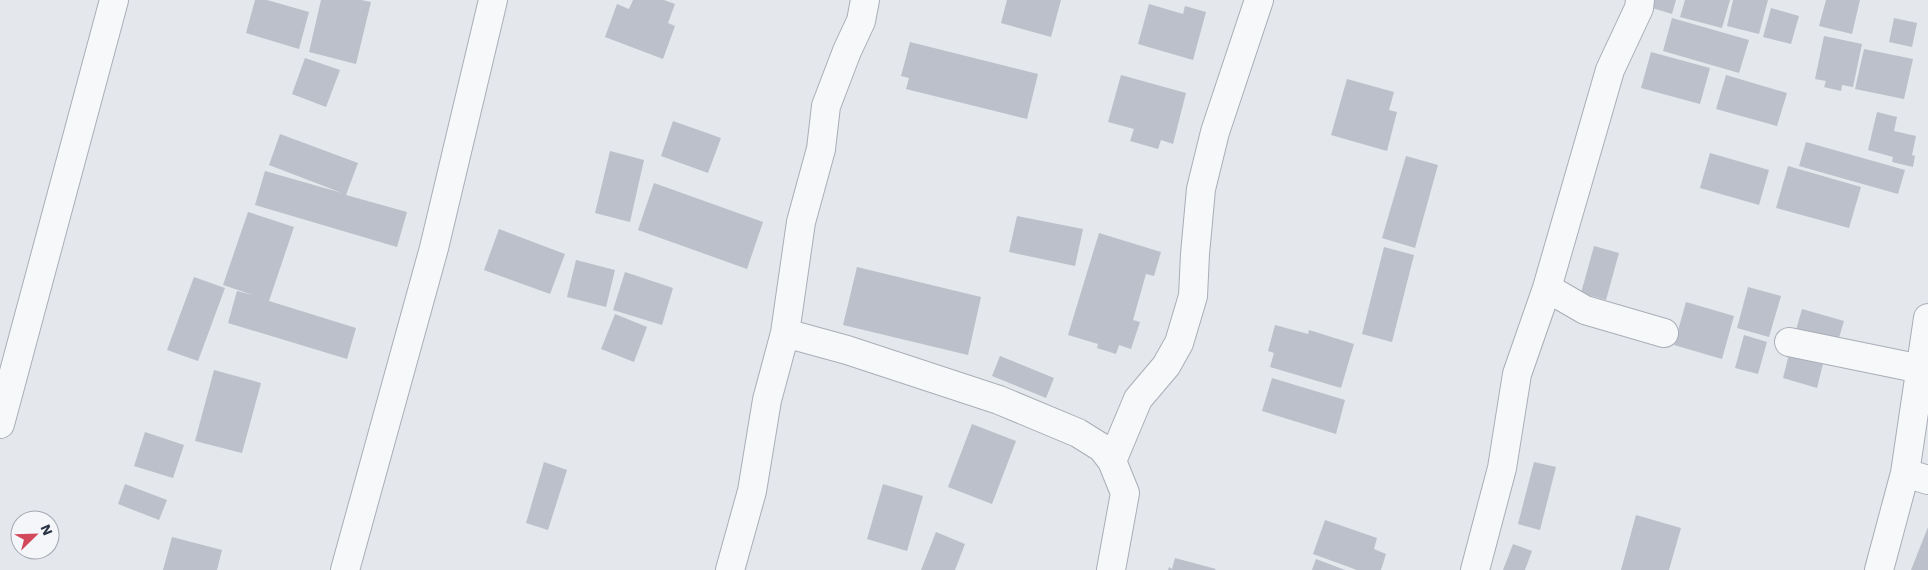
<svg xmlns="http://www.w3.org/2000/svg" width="1928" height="570" viewBox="0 0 1928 570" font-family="'Work Sans',sans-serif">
<rect width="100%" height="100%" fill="#e4e7ec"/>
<path fill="#bbc0ca" d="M 255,0 L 267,0 L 309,12 L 299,49 L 246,33 Z
M 321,0 L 361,0 L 371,2 L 356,64 L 309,52 Z
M 633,0 L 664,0 L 675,4 L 668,23 L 675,26 L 663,59 L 605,37 L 617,4 L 629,9 Z
M 1007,0 L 1061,0 L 1051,37 L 1001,23 Z
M 1651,0 L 1676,0 L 1672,14 L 1649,7 Z
M 1685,0 L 1730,0 L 1722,28 L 1680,17 Z
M 1733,0 L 1768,0 L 1759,34 L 1727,26 Z
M 1826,0 L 1860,0 L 1852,34 L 1819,26 Z
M 1149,4 L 1183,14 L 1185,6 L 1206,12 L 1193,60 L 1138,44 Z
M 1771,8 L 1799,16 L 1791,44 L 1763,37 Z
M 1672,18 L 1749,40 L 1739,73 L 1663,51 Z
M 1894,18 L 1917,23 L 1912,47 L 1889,42 Z
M 1824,36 L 1862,44 L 1853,87 L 1842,85 L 1841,91 L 1824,87 L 1826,81 L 1815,79 Z
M 910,42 L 1038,74 L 1027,119 L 906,89 L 909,78 L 901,76 Z
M 1864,49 L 1913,59 L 1904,99 L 1855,89 Z
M 1651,52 L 1710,68 L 1700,104 L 1641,88 Z
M 305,58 L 340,70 L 326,107 L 292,94 Z
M 1121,75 L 1186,93 L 1173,144 L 1161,140 L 1158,149 L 1130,141 L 1134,129 L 1108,122 Z
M 1726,75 L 1787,93 L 1777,126 L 1716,109 Z
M 1347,79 L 1394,92 L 1389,110 L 1397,112 L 1387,151 L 1331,135 Z
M 1877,112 L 1897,117 L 1894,131 L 1916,136 L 1912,155 L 1915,156 L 1913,167 L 1892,162 L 1893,157 L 1868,150 Z
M 673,121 L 721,138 L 708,173 L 661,156 Z
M 280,134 L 358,163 L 346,195 L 407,212 L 397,247 L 255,205 L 265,171 L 342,193 L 269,165 Z
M 1806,142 L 1905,170 L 1898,194 L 1799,166 Z
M 610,151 L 644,160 L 630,222 L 595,213 Z
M 1710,153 L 1769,170 L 1759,205 L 1700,188 Z
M 1406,156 L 1438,165 L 1415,248 L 1382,238 Z
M 1788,166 L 1861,187 L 1849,228 L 1776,208 Z
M 654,183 L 763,222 L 747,269 L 638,230 Z
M 248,212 L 294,227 L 269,301 L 356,328 L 347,359 L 228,323 L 237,291 L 253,295 L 223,285 Z
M 1017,216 L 1083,229 L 1075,266 L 1009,252 Z
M 499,229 L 565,254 L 550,294 L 484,270 Z
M 1099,233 L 1161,252 L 1154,276 L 1146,274 L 1133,320 L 1140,322 L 1131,349 L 1119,345 L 1116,354 L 1097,348 L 1098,344 L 1068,335 Z
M 1594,246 L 1619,253 L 1606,300 L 1581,293 Z
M 1384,247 L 1414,255 L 1392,342 L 1362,334 Z
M 576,260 L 615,270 L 606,307 L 567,297 Z
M 857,267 L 981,297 L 968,355 L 843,325 Z
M 625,272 L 673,288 L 662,325 L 613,310 Z
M 194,277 L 225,288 L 198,361 L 167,350 Z
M 1748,287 L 1781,296 L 1769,337 L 1737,328 Z
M 1686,302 L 1734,316 L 1722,359 L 1674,345 Z
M 1802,309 L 1844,321 L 1838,341 L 1796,330 Z
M 615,314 L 647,327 L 634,362 L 601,349 Z
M 1275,325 L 1308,334 L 1309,330 L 1354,344 L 1341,388 L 1270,367 L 1274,353 L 1268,351 Z
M 1744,335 L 1767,342 L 1758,374 L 1735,368 Z
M 1789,354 L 1823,364 L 1817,388 L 1783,378 Z
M 1000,356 L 1054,378 L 1046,398 L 992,376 Z
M 214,370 L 261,383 L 242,453 L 195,441 Z
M 1272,378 L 1345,400 L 1336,434 L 1262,411 Z
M 972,424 L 1016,441 L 992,504 L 948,487 Z
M 145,432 L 184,445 L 173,478 L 134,466 Z
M 544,462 L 567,470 L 548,530 L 526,523 Z
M 1534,462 L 1556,467 L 1540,530 L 1518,524 Z
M 125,484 L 167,500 L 159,520 L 118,504 Z
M 883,484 L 923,496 L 907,551 L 867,539 Z
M 1636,515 L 1681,528 L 1669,570 L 1621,570 Z
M 1325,520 L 1377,538 L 1374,549 L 1386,554 L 1381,570 L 1357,570 L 1313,554 Z
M 1928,527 L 1928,570 L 1911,570 Z
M 936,532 L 965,544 L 955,570 L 921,570 Z
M 172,537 L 222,550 L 217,570 L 163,570 Z
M 1513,544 L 1532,551 L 1525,570 L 1503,570 Z
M 1175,558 L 1216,569 L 1215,570 L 1168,570 L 1169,567 L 1172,569 Z
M 1316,559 L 1345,570 L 1312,570 Z"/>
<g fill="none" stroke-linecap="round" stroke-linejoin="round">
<defs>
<path id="minor" d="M 1547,288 L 1585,310 L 1664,333
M 785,333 L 847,350 L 999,400 L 1078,433 L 1102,448 L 1112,461 L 1125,493 L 1111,570
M 1789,342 L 1921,369
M 0,424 L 114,0
M 1112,461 L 1138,399 L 1166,366 L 1179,343 L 1193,296 L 1195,254 L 1201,189 L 1215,132 L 1259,0
M 1905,473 L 1928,480
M 345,570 L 434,248 L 493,0
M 730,570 L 752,491 L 767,400 L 785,333 L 801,222 L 821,149 L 826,106 L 847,51 L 861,21 L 865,0
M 1475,570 L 1502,468 L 1517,374 L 1547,288 L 1610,70 L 1639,8 L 1640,0
M 1879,570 L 1905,473 L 1928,318"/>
</defs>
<use href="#minor" stroke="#a9aeb7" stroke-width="30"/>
<use href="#minor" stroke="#f7f8fa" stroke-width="28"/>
</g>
<g transform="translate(35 535) rotate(67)"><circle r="24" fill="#f4f6f9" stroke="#a4a8b1"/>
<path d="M0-4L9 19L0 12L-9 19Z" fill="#d1495b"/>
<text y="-8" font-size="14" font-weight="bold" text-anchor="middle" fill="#2b3445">N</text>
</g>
</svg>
